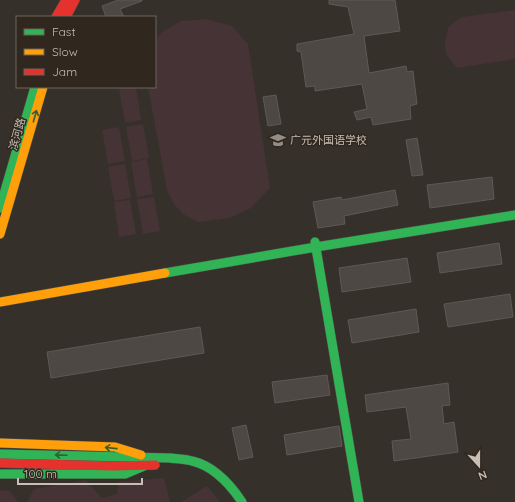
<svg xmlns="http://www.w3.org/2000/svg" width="515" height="502" viewBox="0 0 515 502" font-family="Quicksand,'Noto Sans SC',sans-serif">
<rect width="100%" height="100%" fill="#36302b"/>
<path fill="#463335" d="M 515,10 L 515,59 L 457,68 C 442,50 443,49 449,26 L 462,17 Z
M 206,19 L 232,26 L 248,44 L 270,188 L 251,208 L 230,218 L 198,222 L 183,214 L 173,203 L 167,190 L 148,87 L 155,87 L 155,40 L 162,32 L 181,21 Z
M 129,87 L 136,87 L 141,120 L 125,123 L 119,89 Z
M 143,124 L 149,158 L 132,161 L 126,127 Z
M 119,127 L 125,161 L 108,164 L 102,130 Z
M 147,159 L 153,194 L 137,197 L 131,162 Z
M 125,164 L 131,198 L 114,201 L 108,167 Z
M 154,197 L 160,231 L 143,234 L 137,199 Z
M 130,200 L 136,234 L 119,237 L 114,202 Z
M 164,478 L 170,502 L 27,502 L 34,489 L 86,480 L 102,498 L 117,494 L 118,482 Z
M 207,486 L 220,502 L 181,502 Z
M 0,490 L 10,491 L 18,502 L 0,502 Z"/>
<path fill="#4d4843" stroke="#5d5953" d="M 118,0 L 142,0 L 142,1 L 120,9 L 124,17 L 106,17 L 102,6 Z
M 329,0 L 395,0 L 400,31 L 364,36 L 369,73 L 406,66 L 407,72 L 413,71 L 417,104 L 410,106 L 411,119 L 373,125 L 371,117 L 357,120 L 354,112 L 367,109 L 362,84 L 315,91 L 315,86 L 306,87 L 301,52 L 297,51 L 297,44 L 354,34 L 348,7 L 329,4 Z
M 276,95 L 281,124 L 268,126 L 263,97 Z
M 417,138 L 423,175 L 412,176 L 406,140 Z
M 492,177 L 494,199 L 430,208 L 427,185 Z
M 395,190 L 398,205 L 344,216 L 345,224 L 318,228 L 313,202 L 341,197 L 342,200 Z
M 499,243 L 502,264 L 440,273 L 437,253 Z
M 407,258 L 411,282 L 342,292 L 339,268 Z
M 510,294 L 513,317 L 448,327 L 444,304 Z
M 416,309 L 419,332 L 352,343 L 348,320 Z
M 200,327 L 204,353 L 51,378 L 47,352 Z
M 327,375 L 330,395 L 275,403 L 272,382 Z
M 448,383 L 450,405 L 442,406 L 444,424 L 454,422 L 458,452 L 394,461 L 392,441 L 411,439 L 406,407 L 367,412 L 365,395 Z
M 246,425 L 253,457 L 239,460 L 232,428 Z
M 339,426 L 342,446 L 287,455 L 284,435 Z"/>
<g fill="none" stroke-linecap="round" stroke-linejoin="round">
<defs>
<path id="fast" d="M 0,208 L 35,87
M 315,242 L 359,502
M 165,273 L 316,247 L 515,215
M 0,454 L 170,458 C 177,459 185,459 192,461 C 214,466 230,484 242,502
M 0,474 L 125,474 L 144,466"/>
<path id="slow" d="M 0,234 L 43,87
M 0,302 L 165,273
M 0,443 L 115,447 L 141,455"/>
<path id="jam" d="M 56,17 L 66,0
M 66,17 L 75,0
M 0,463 L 113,466 L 155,465"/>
</defs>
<use href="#fast" stroke="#514d49" stroke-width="10"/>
<use href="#slow" stroke="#514d49" stroke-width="10"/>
<use href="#jam" stroke="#514d49" stroke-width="10"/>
<use href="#fast" stroke="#30b455" stroke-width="9"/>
<use href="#slow" stroke="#ff9f0a" stroke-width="9"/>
<use href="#jam" stroke="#e5322d" stroke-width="9"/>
</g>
<defs><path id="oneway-shaft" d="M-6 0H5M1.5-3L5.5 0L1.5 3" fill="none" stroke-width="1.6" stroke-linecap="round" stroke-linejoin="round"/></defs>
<g stroke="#306035">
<use href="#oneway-shaft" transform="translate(35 116) rotate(-74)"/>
<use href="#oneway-shaft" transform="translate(111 448) rotate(-174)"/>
<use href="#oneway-shaft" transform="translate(61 455) rotate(-178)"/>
</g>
<defs>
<symbol id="school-bare" viewBox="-9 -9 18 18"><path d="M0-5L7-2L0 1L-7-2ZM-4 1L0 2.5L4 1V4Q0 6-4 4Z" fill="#948d85" stroke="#30281f" stroke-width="2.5" paint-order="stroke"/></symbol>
</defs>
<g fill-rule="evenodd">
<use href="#school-bare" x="267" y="129" width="22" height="22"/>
</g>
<g text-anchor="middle" stroke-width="3" stroke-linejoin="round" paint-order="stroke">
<g font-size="11" fill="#c7bfb6" stroke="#30281f">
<text transform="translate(17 134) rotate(-74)" y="4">滨河路</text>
</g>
<g font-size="11" fill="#c7bfb6" stroke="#30281f" text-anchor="start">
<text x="290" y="144">广元外国语学校</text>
</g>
</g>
<rect x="16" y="16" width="140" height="72" fill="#30281f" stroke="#6c645b"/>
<rect x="24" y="29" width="20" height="6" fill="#30b455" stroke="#6c645b"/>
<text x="52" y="36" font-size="12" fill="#c7bfb6">Fast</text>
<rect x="24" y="49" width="20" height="6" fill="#ff9f0a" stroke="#6c645b"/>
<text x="52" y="56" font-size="12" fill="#c7bfb6">Slow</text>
<rect x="24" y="69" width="20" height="6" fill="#e5322d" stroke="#6c645b"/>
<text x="52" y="76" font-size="12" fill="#c7bfb6">Jam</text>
<g transform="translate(479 466) rotate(159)" stroke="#30281f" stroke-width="3" paint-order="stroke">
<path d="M0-3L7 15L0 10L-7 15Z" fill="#c7bfb6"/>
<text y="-6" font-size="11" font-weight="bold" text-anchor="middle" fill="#c7bfb6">N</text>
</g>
<path d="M18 478v6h124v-6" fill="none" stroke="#c7bfb6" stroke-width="2"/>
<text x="24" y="478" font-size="12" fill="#c7bfb6" stroke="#30281f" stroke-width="3" paint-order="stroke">100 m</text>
</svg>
